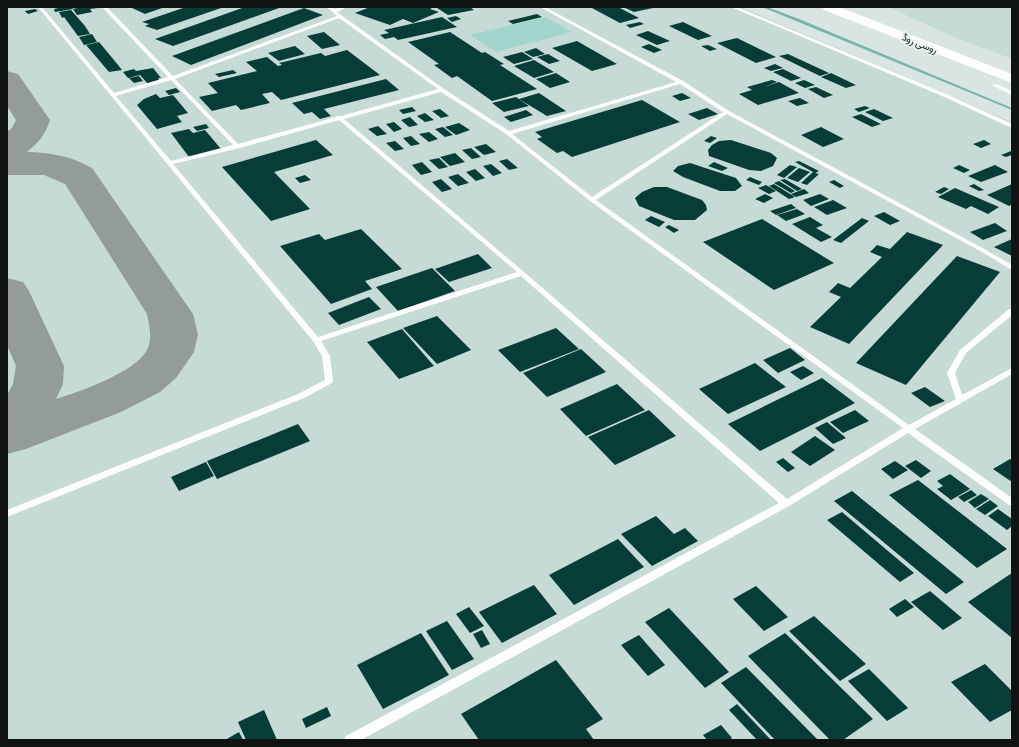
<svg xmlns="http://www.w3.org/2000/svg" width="1019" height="747" viewBox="0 0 1019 747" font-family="'Roboto Condensed',Vazirmatn,sans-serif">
<rect width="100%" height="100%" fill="#d9e5e3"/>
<path fill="#c6dbd6" d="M 7,7 L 741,7 L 1012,122 L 1012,740 L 7,740 Z
M 888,7 L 1012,7 L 1012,59 L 954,37 Z"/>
<path fill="#a2d5cb" d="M 545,17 L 572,32 L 496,52 L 470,35 Z"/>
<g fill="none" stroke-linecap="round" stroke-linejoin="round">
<path fill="#74b6a9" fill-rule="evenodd" d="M 762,7 L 767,7 L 799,19 L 1012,108 L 1012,110 Z"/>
<path fill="#939c9a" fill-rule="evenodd" d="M 7,71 L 18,74 L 50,120 C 45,135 39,142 27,152 C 50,152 73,157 92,168 L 193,314 L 198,334 L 194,352 L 176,378 L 160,392 L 121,412 L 26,449 L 7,454 L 7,395 L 13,384 L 16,366 L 7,345 L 7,278 L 23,282 L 29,291 L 64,366 L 63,384 L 56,399 C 79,392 136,372 147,350 C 153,338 149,326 147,314 L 65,184 L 44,175 L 7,175 L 7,132 L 12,128 L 16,120 L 7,106 Z"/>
</g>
<path fill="#063e37" d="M 63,7 L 72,7 L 73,9 L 55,12 L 54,9 Z
M 76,7 L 98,7 L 98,8 L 90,9 L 92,12 L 77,15 L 73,9 L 77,8 Z
M 137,7 L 165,7 L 145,14 L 132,8 Z
M 186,7 L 224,7 L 157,30 L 145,26 L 149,24 L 142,22 Z
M 245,7 L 282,7 L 173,46 L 155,39 Z
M 370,7 L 434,7 L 430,9 L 439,12 L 413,23 L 403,19 L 390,25 L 355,13 Z
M 443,7 L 470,7 L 474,10 L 448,15 L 437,8 Z
M 590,7 L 618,7 L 639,18 L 620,23 Z
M 623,7 L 653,7 L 653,8 L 634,12 Z
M 304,8 L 323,15 L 191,65 L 172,56 Z
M 35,9 L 38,11 L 28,14 L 25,11 Z
M 71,10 L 85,26 L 90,34 L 78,36 L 64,17 L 62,18 L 59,12 Z
M 537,14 L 542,17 L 513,24 L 508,21 Z
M 456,16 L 461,19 L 452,22 L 447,18 Z
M 442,17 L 457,27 L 398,40 L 394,37 L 385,39 L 380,35 L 389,33 L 384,30 Z
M 640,22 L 644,24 L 630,28 L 626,25 Z
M 683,22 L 712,36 L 698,40 L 669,26 Z
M 648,31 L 670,41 L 657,45 L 636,35 Z
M 324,32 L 340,45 L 322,49 L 307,36 Z
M 450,32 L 482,53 L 485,52 L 504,64 L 500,65 L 537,89 L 492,101 L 457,76 L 452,78 L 434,65 L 439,64 L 408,42 Z
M 92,34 L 97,42 L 84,45 L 79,37 Z
M 737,38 L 776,57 L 756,63 L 717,43 Z
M 577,41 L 617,64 L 592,71 L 552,48 Z
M 99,42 L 114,60 L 122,70 L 109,72 L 86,45 Z
M 649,44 L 662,50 L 654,53 L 641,47 Z
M 708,45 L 717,49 L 710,51 L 701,46 Z
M 295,46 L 305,54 L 279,61 L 268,53 Z
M 536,48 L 545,54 L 533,57 L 524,52 Z
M 347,50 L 380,75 L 281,100 L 272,92 L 262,94 L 270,103 L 241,110 L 236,105 L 212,111 L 199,97 L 218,93 L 208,83 L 257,71 L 246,62 L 267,57 L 278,66 L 282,65 L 279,63 L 321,53 L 325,56 Z
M 522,52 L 533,59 L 514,64 L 503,57 Z
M 548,54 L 560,61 L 549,64 L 537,57 Z
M 788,54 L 829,73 L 820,76 L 779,56 Z
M 534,60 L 554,72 L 534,78 L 514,66 Z
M 775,64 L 783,68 L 771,71 L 764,68 Z
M 153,68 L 161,78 L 158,78 L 160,81 L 148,84 L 140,75 L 128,78 L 123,72 L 134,69 L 136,71 Z
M 783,69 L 801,78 L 791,81 L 773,72 Z
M 233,70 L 237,73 L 219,77 L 215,74 Z
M 556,73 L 570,82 L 550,88 L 536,79 Z
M 831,73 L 856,85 L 846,88 L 821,77 Z
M 139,76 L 143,81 L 134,83 L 129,78 Z
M 386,79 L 399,90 L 324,109 L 331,116 L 320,119 L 312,112 L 304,114 L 292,103 Z
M 772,80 L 777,82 L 764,87 L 779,82 L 799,93 L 758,105 L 739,94 L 752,90 L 747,87 Z
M 804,80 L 815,85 L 805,88 L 795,83 Z
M 816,87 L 833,95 L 824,98 L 808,89 Z
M 176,88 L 180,92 L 169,95 L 165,91 Z
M 539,93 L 566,111 L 547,116 L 519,99 Z
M 682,93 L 691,98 L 680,101 L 672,96 Z
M 156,94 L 160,98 L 173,95 L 188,113 L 177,116 L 182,122 L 157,129 L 137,105 L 144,99 Z
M 516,97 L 529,106 L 504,112 L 492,103 Z
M 800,98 L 809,103 L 797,106 L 788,101 Z
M 642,100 L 680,122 L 572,157 L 563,151 L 557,153 L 537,139 L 542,137 L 535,132 Z
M 865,106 L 870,108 L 859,112 L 854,109 Z
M 412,107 L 416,111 L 403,114 L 399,110 Z
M 707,108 L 718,114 L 699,120 L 688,114 Z
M 440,109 L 449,116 L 441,118 L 432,111 Z
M 874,109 L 893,118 L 883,121 L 865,112 Z
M 526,110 L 533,115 L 511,122 L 504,117 Z
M 425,113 L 434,120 L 425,122 L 417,116 Z
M 861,114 L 881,124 L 872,127 L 852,117 Z
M 410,117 L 418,125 L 409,127 L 401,120 Z
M 394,122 L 402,129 L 394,132 L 386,124 Z
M 459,123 L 470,130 L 456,135 L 445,127 Z
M 206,124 L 209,128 L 197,131 L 193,127 Z
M 378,126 L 387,134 L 377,136 L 368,129 Z
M 443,127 L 453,135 L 445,137 L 435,129 Z
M 821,127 L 844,139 L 823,147 L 801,135 Z
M 189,129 L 193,133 L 205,130 L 221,149 L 189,157 L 171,133 Z
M 429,132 L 438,139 L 429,142 L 419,134 Z
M 411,136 L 420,144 L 411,146 L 403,138 Z
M 711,136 L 717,138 L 710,143 L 704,141 Z
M 316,140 L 333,155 L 274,172 L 310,209 L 271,221 L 222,167 Z
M 731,140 L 771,153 L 777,158 L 773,166 L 761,171 L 749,170 L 709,156 L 708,150 L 712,145 L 719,141 Z
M 984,140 L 991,144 L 981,148 L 973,144 Z
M 395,141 L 404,149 L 395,151 L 386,143 Z
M 486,144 L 496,152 L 484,155 L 474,147 Z
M 471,148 L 481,157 L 472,159 L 462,150 Z
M 1011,151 L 1012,155 L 1006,157 L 1001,155 Z
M 455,153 L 465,162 L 450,166 L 440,157 Z
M 439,158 L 448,167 L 439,169 L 429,160 Z
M 507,159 L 518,168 L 509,170 L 499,161 Z
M 799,161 L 819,171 L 815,173 L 819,174 L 807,185 L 801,183 L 813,172 L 795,162 Z
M 422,162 L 432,172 L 421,175 L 412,165 Z
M 714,162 L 728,168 L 722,171 L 708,166 Z
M 690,163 L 736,178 L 742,186 L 735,191 L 720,191 L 683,177 L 673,171 L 678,166 Z
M 491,164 L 502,173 L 493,176 L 483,166 Z
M 790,165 L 797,167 L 784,178 L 777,175 Z
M 959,165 L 970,170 L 964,173 L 953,168 Z
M 995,165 L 1008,172 L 981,182 L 968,176 Z
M 799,168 L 810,172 L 798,182 L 787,178 Z
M 475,169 L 485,178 L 476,181 L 466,172 Z
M 458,174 L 469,183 L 458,186 L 448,177 Z
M 305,175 L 311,180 L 300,183 L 295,178 Z
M 750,177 L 762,182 L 759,185 L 746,180 Z
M 441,179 L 452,189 L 442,192 L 432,182 Z
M 785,179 L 802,189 L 797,191 L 780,180 Z
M 834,180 L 844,186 L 840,188 L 829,182 Z
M 779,181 L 795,191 L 791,193 L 774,183 Z
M 774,184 L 795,197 L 789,199 L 769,186 Z
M 974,184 L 984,190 L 979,191 L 969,186 Z
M 1012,184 L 1012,204 L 1009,206 L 987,195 Z
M 766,185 L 776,191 L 769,194 L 758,188 Z
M 654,187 L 667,187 L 702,200 L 706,205 L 707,210 L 695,220 L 674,220 L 639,206 L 635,198 L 642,192 Z
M 944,187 L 949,189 L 941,194 L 935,192 Z
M 955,188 L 999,207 L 988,214 L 971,206 L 966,209 L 938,197 Z
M 804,189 L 809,193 L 796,197 L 791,194 Z
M 765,194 L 773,198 L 764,203 L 755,199 Z
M 820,194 L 829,199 L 811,206 L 803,200 Z
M 833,200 L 847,208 L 827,215 L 814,207 Z
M 791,204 L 796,208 L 776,215 L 770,211 Z
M 797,209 L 805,214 L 786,221 L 777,215 Z
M 884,212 L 900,221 L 890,225 L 874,216 Z
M 651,216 L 665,222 L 659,227 L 645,220 Z
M 810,217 L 823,225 L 816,228 L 832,237 L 821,242 L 792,224 Z
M 862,218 L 869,221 L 841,243 L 833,240 Z
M 762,219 L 834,263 L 774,290 L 703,242 Z
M 995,223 L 1007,231 L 983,240 L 970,232 Z
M 669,225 L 679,230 L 674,233 L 665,227 Z
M 361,229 L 402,269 L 365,281 L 372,289 L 331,304 L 280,246 L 319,234 L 325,240 Z
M 907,232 L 943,245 L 849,344 L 810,327 L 841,297 L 829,292 L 838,283 L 850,288 L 882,257 L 870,252 L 877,245 L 890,249 Z
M 1012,239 L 1012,256 L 994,247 Z
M 478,254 L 492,268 L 449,282 L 435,269 Z
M 957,256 L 1000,272 L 906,385 L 856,363 Z
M 432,268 L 455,291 L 398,311 L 376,287 Z
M 369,297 L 381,309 L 339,325 L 328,313 Z
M 437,316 L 471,350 L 437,364 L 403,328 Z
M 556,328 L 579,349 L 520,372 L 498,350 Z
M 402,329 L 434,366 L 399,379 L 367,342 Z
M 790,348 L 805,360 L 778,373 L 763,360 Z
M 581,349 L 606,372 L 547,397 L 523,373 Z
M 755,363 L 786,387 L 728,414 L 699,389 Z
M 803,366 L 814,373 L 801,380 L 790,372 Z
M 822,378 L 855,403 L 760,451 L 728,424 Z
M 617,384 L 645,410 L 586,436 L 560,409 Z
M 925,387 L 945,401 L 930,407 L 911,393 Z
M 649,410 L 676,436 L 615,465 L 588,437 Z
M 855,410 L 869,421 L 843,433 L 830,422 Z
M 827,422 L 846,438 L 833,444 L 815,428 Z
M 298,424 L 310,441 L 217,479 L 207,461 Z
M 815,436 L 835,450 L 810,466 L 791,452 Z
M 783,458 L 795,468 L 788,472 L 776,462 Z
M 1010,459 L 1012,460 L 1012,482 L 993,469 Z
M 916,460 L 931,471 L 921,478 L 905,466 Z
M 895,461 L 908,470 L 893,479 L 881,469 Z
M 206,462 L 214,476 L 179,491 L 171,477 Z
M 950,474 L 970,489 L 951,500 L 937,489 L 943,486 L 937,481 Z
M 918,480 L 1007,549 L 977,568 L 889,495 Z
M 971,490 L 977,495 L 964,502 L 958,497 Z
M 852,491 L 964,582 L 946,594 L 834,501 Z
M 981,494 L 989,499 L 975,508 L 968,502 Z
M 990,500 L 998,506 L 985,515 L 976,509 Z
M 998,509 L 1012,519 L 1012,526 L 1007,530 L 988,516 Z
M 842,512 L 914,573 L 900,582 L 827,520 Z
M 656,516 L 674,534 L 685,528 L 698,541 L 652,566 L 621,534 Z
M 618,539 L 644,567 L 574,605 L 549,575 Z
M 1012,573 L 1012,638 L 968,602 Z
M 534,585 L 557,614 L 502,643 L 479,612 Z
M 756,586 L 788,617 L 764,631 L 733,599 Z
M 930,591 L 962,618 L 943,630 L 911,602 Z
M 905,599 L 914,607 L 897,617 L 889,609 Z
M 469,607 L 484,626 L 470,633 L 456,614 Z
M 669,608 L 729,672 L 705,688 L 645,622 Z
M 814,616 L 866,664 L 840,681 L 789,631 Z
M 447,621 L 474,659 L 452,670 L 426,631 Z
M 482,630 L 490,644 L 481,648 L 473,634 Z
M 421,633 L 449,675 L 383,709 L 357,665 Z
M 785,633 L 873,719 L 843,740 L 830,740 L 748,656 Z
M 639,635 L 665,665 L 648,676 L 621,645 Z
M 556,660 L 603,719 L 586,729 L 594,740 L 479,740 L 461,714 Z
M 985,664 L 1012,691 L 1012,710 L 990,722 L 951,682 Z
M 746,667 L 818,740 L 775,740 L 721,683 Z
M 869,669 L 908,708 L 887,721 L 848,681 Z
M 737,704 L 771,740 L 757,740 L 729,710 Z
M 327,707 L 331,716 L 306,728 L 302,719 Z
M 264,710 L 277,740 L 246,740 L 238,722 Z
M 721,725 L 732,738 L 729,740 L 707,740 L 703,735 Z
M 239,732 L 243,740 L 225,740 Z"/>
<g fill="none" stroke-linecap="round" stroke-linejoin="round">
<path fill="#fff" fill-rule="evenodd" d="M 38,7 L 42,7 L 114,93 L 168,77 L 102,7 L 107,7 L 173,76 L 337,16 L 327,7 L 332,7 L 335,9 L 341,7 L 347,7 L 337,12 L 444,89 L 509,131 L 676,82 L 540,7 L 545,7 L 683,81 L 729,111 L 986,250 L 1012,265 L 1012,270 L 1010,269 L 982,252 L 727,114 L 596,200 L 909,425 L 956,399 L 947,373 L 960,350 L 1009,309 L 1012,309 L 1012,315 L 966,353 L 955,373 L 962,395 L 1012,368 L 1012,374 L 915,429 L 1012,498 L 1012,506 L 1009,505 L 908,433 L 789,506 L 361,740 L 344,740 L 346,736 L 779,503 L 521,276 L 321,341 L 330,356 L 333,381 L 332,383 L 304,398 L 7,517 L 7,510 L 298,394 L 325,380 L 322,356 L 313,341 ZM 339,18 L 438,89 L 341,116 L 337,116 L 336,117 L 238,144 L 175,79 ZM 171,80 L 233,145 L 171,161 L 116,96 ZM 680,84 L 723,112 L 592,197 L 512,134 ZM 441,92 L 506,134 L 590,201 L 903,428 L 787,499 L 524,272 L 344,119 ZM 339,120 L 517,272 L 318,337 L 173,164 L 240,148 Z
M 731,7 L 737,7 L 946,94 L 1012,124 L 1012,128 L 942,96 Z
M 993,84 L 997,84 L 1012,91 L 1012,95 L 993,86 Z"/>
<path fill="#fff" fill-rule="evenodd" d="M 822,7 L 839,7 L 1012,74 L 1012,83 L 824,10 Z"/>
</g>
<g text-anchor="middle" stroke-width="4" stroke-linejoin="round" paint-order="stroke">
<g font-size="10" fill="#0f1312" stroke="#e7f2f0">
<text transform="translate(920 43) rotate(22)" y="4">روسی روڈ</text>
</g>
</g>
<rect width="1019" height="747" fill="none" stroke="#0f1312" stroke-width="16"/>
</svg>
